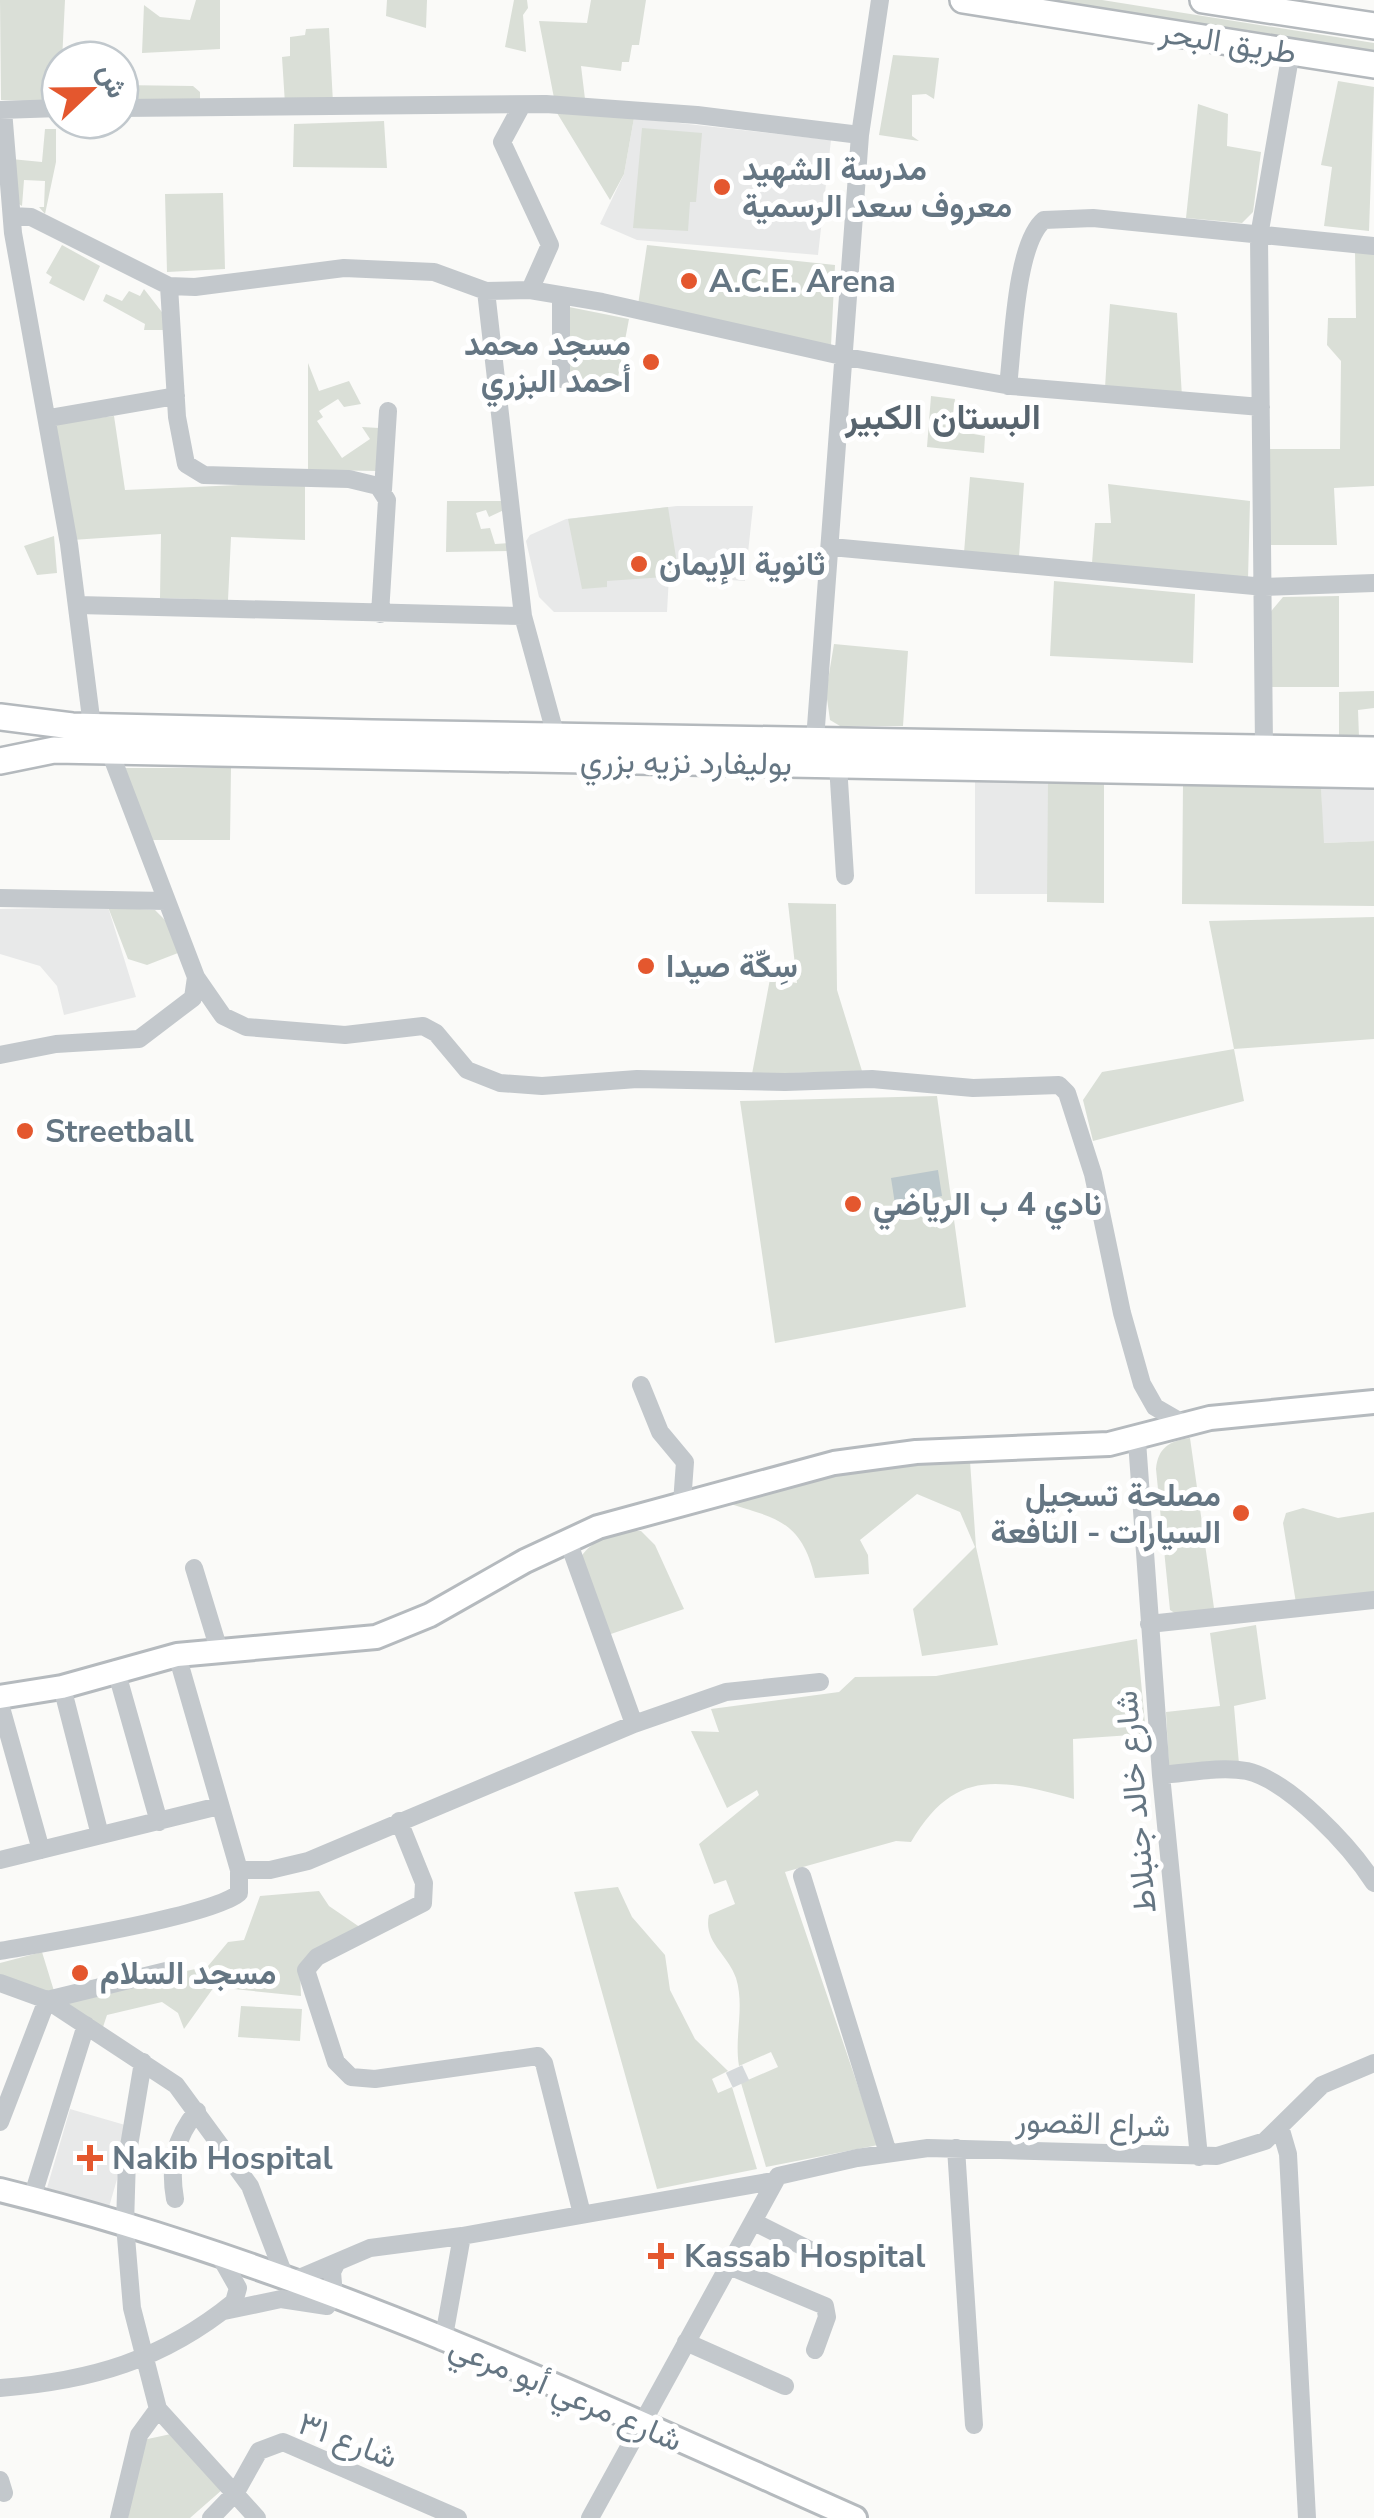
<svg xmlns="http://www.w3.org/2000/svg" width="1374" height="2518" viewBox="0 0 1374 2518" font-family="'Nunito Sans',Vazirmatn,sans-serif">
<rect width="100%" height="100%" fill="#fafaf8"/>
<path fill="#e8e9e9" d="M 634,118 L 831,140 L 818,255 L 637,240 L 600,224 L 624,174 Z
M 677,506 L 753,506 L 745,581 L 669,576 L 667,612 L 554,612 L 539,597 L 526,541 L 530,535 L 566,519 Z
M 975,782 L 1048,782 L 1048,894 L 975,894 Z
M 1374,785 L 1374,841 L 1323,843 L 1321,787 Z
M 108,907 L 136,997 L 64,1015 L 57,986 L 40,966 L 0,954 L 0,909 Z
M 70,2109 L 132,2127 L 109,2207 L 47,2188 Z"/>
<path fill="#dadfd7" d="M 0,0 L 65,0 L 60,102 L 1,100 Z
M 196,0 L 220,0 L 220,49 L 142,53 L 144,5 L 160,17 L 190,20 Z
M 387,0 L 427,0 L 426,28 L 386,16 Z
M 514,0 L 527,0 L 528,8 L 523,15 L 526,52 L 505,47 Z
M 591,0 L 646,0 L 639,45 L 632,45 L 629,62 L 622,62 L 621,71 L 581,66 L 585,99 L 554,98 L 539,21 L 587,23 Z
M 1032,0 L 1102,0 L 1374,43 L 1374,54 Z
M 329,28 L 333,103 L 285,104 L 282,57 L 290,56 L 290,37 L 305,35 L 306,29 Z
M 893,55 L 939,58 L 934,99 L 926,94 L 912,95 L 912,136 L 919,141 L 879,135 Z
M 1338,81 L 1374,87 L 1369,231 L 1324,226 L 1332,167 L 1321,165 Z
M 120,85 L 193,86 L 200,92 L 200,100 L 120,104 Z
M 1198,104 L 1228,114 L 1227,146 L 1261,152 L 1253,212 L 1242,223 L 1186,218 Z
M 554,108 L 634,118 L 624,174 L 610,200 Z
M 384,121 L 387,168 L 293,167 L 294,124 Z
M 642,128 L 702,133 L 696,202 L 690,202 L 688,231 L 633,228 Z
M 45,129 L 56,129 L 56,162 L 45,214 L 39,207 L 44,207 L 45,181 L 24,180 L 22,206 L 11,199 L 11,159 L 42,162 Z
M 223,193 L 225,269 L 167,272 L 165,194 Z
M 62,245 L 100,266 L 84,301 L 49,283 L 52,277 L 46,273 Z
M 647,245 L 835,265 L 831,346 L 638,305 Z
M 1355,250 L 1374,252 L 1374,486 L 1334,488 L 1337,545 L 1270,545 L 1268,449 L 1340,449 L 1341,361 L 1327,345 L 1328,318 L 1356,318 Z
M 144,289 L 165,316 L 163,330 L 144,330 L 145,324 L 103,301 L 106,294 L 122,301 L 129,291 L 140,296 Z
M 1110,304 L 1177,313 L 1182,397 L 1105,388 Z
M 569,307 L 629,319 L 616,388 L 569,387 Z
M 308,363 L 319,391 L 349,381 L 361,404 L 344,407 L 338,399 L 319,411 L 323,417 L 317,421 L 342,458 L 370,439 L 362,427 L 379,428 L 378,471 L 308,470 Z
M 931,396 L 955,399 L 951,430 L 985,436 L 984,453 L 927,447 Z
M 114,416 L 125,490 L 305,482 L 305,540 L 231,537 L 228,600 L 160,598 L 161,534 L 72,540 L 53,423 Z
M 970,477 L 1024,483 L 1019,557 L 964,553 Z
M 1108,484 L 1250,501 L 1248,579 L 1092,563 L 1095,523 L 1111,523 Z
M 447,501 L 505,501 L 506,509 L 489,517 L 486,510 L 476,513 L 481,529 L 490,528 L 495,544 L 510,543 L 510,551 L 446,552 Z
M 668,507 L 679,576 L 607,581 L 607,587 L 582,589 L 568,519 Z
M 54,536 L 57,573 L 37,575 L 24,546 Z
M 1054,581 L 1195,594 L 1193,663 L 1050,656 Z
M 1339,596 L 1339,687 L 1272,687 L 1268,615 L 1283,597 Z
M 834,644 L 908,651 L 903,726 L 840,726 L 830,720 L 826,692 Z
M 1374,691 L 1374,708 L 1358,710 L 1359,737 L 1339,736 L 1339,692 Z
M 120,768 L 231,768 L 230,840 L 147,840 Z
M 1048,782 L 1104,783 L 1104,903 L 1047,902 Z
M 1183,784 L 1321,787 L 1324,843 L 1374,841 L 1374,906 L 1182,904 Z
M 788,903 L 836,904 L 837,990 L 862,1071 L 752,1074 L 770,979 L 797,983 Z
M 108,907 L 155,910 L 166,921 L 178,953 L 147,965 L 128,959 Z
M 1374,917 L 1374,1039 L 1234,1049 L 1244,1101 L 1093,1141 L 1083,1100 L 1102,1072 L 1234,1049 L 1209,921 Z
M 937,1096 L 966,1307 L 775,1343 L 740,1101 Z
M 1190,1438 L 1215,1615 L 1181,1617 L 1170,1610 L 1156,1469 C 1158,1448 1169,1441 1190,1438 Z
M 946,1459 L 970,1461 L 976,1547 L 998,1645 L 922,1656 L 913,1609 L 975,1547 L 960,1512 L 917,1494 L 860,1540 L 868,1555 L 869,1574 L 815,1578 C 801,1517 772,1518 721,1501 L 883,1466 Z
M 1303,1508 L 1338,1518 L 1374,1512 L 1374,1595 L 1296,1603 L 1283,1523 L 1286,1513 Z
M 641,1531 L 655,1545 L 684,1609 L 608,1635 L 581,1557 C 593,1538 618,1530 641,1531 Z
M 1256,1625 L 1266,1699 L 1234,1706 L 1239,1764 L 1169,1769 L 1166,1712 L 1220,1706 L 1210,1633 Z
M 1137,1639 L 1146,1734 L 1073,1739 L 1074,1799 C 1000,1779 955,1767 911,1842 L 896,1841 L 785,1872 L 878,2145 L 766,2167 L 741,2083 L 778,2067 L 771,2052 L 739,2066 C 734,2036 745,2007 736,1978 C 727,1953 703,1942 709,1915 L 735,1904 L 726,1880 L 714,1884 L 699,1844 L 759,1795 L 757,1790 L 727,1808 L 691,1731 L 719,1732 L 711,1709 L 839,1692 L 855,1677 L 936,1676 Z
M 618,1887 L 632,1917 L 665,1955 L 670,1990 L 695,2039 L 728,2071 L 712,2079 L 718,2093 L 732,2087 L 757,2169 L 657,2189 L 574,1892 Z
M 319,1891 L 329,1906 L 364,1930 L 300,1971 L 301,1996 L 214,1987 L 184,2029 L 178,2013 L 162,2002 L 107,2015 L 103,2027 L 64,2006 L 66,1999 L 208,1966 L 228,1942 L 244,1940 L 260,1896 Z
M 42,1952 L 54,1991 L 49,1994 L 0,1981 L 0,1963 Z
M 241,2006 L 302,2009 L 300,2041 L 238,2037 Z
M 171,2434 L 223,2489 L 190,2518 L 128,2518 L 143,2440 Z"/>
<path fill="#bbc7cb" d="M 938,1170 L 942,1196 L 895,1204 L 891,1178 Z"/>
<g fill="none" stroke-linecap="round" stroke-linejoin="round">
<path stroke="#d5d9db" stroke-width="18" stroke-dasharray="18 9" stroke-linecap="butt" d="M 734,2069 L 741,2084"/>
<defs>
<path id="major" d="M 0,1697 L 62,1687 L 177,1655 L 376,1637 L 430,1615 L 525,1561 L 598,1527 L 834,1463 L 916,1452 L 1109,1444 L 1210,1418 L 1374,1402
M 0,2190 C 297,2263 576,2394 855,2518"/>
<path id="highway" d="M 963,0 L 1374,65
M 1203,0 L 1374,26
M 0,717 L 72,726 L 372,733 L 1374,750
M 0,761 L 54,750 L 1374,775"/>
</defs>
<use href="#major" stroke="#b5babe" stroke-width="28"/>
<use href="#highway" stroke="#b4b9bd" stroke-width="30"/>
<path stroke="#c3c8cc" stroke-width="18" d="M 522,105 L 502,142 L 550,245 L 530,290
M 120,108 L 546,104 L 697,115 L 860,135
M 0,110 L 60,108
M 3,110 L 13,233 L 69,544 L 92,726
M 12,216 L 31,217 L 169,286 L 195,287 L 344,268 L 434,272 L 486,291 L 530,290 L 602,302 L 846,357 L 1011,386 L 1261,407
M 169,286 L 177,417 L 186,464 L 204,475 L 349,479 L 378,486 L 387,500 L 380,614
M 486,291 L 523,616 L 555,733
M 561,379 L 561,296
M 1008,386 C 1013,347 1015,244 1044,220 L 1093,218 L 1374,246
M 49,418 L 176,396
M 383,490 L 388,411
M 831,547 L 1265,587 L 1374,583
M 78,605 L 523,616
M 815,740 L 860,135 L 880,0
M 1264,747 L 1259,236 L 1291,52
M 838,765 L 845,876
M 0,898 L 166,901
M 196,977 L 223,1016 L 246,1027 L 345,1035 L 423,1026 L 436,1033 L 467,1070 L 500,1083 L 542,1086 L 637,1079 L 785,1082 L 872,1079 L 973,1088 L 1059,1085 L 1067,1093 L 1093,1174 L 1122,1313 L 1142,1384 L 1155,1407 L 1186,1425
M 0,1055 L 56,1044 L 139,1039 L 193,998 L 196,977 L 110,752
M 641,1385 L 660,1432 L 685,1462 L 682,1503
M 1137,1441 L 1161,1775 L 1199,2157
M 194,1568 L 219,1650
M 1149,1624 L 1374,1600
M 116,1670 L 159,1822
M 62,1687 L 100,1835
M 0,1704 L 41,1850
M 634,1724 L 726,1692 L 820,1682
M 1161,1775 C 1188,1773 1220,1766 1247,1771 C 1290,1781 1351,1847 1374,1883
M 399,1821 L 424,1883 L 423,1903 L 317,1957 L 306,1970 L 336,2062 L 351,2077 L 375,2079 L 538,2056 L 544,2063 L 582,2214
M 0,1860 L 219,1806
M 239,1870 L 270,1870 L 308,1861 L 634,1724 L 568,1541
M 802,1876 L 888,2153
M 0,1951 C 43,1943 213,1916 239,1893 L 239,1870 L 177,1655
M 0,1983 L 47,2000 L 176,2085 L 250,2186 L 284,2275
M 143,2062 L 127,2158 L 125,2225 L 132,2308 L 158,2409 L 257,2518
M 0,2122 L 47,2000 L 166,1971
M 1281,2130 L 1288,2154 L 1307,2518
M 956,2148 L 974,2425
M 32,2198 L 86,2025
M 175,2199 C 169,2165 175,2138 197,2111
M 754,2222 L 830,2260
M 729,2266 L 825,2306 L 827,2317 L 815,2350
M 297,2279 L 370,2248 L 462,2236 L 773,2181
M 224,2311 L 281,2299 L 327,2306 L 334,2295 L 332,2272 L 337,2262
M 443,2342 L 462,2236
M 686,2342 L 785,2386
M 0,2388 C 91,2381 163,2360 234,2302 L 238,2288 L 221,2258
M 0,2480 L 4,2493
M 119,2518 L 139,2435 L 158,2409
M 211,2518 L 236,2492 L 259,2451 L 283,2442 L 458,2518
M 590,2518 L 778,2176 L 857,2158 L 928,2148 L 1217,2156 L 1265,2141 L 1322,2085 L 1374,2063"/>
<use href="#major" stroke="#fff" stroke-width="22"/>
<use href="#highway" stroke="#fff" stroke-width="25"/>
</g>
<g fill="#e4572e" stroke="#fff" stroke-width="4">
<circle cx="722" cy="187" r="10"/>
<circle cx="689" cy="281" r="10"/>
<circle cx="651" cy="362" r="10"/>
<circle cx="639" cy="564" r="10"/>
<circle cx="646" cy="966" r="10"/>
<circle cx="25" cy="1131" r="10"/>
<circle cx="853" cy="1204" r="10"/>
<circle cx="1241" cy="1513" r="10"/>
<circle cx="80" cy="1973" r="10"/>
<path d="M85 2143h10v10h10v10h-10v10h-10v-10h-10v-10h10z"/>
<path d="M656 2241h10v10h10v10h-10v10h-10v-10h-10v-10h10z"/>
</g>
<g text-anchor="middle" stroke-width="10" stroke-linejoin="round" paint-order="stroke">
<g font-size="32" fill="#657683" stroke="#fff">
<text transform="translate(1228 42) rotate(9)" y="11">طريق البحر</text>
<text transform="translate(686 762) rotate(1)" y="11">بوليفارد نزيه بزري</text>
<text transform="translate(1135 1802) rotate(-95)" y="11">شارع خالد جنبلاط</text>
<text transform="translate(1093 2123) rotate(2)" y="11">شراع القصور</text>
<text transform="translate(566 2393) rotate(23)" y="11">شارع مرعي أبو مرعي</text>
<text transform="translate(348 2440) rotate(21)" y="11">شارع ٣١</text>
</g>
<g font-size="32" font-weight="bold" fill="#657683" stroke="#fff" text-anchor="start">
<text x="742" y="180">مدرسة الشهيد<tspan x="742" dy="37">معروف سعد الرسمية</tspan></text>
<text x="709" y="292">A.C.E. Arena</text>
<text x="631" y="355" text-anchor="end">مسجد محمد<tspan x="631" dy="37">أحمد البزري</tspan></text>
<text x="659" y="575">ثانوية الإيمان</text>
<text x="666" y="977">سِكّة صيدا</text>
<text x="45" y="1142">Streetball</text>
<text x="873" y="1215">نادي 4 ب الرياضي</text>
<text x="1221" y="1506" text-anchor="end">مصلحة تسجيل<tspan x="1221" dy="37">السيارات - النافعة</tspan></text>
<text x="100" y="1984">مسجد السلام</text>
<text x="112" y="2169">Nakib Hospital</text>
<text x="684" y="2267">Kassab Hospital</text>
</g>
<g font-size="35" font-weight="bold" fill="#57646e" stroke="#fff">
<text x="943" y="429">البستان الكبير</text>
</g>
</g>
<g transform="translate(90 90) rotate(68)"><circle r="48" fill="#ffffff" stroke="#c1c8cd" stroke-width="2.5"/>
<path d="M0-8L18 38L0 25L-18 38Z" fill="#e4572e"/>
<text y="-15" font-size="28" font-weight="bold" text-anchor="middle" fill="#657683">ش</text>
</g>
</svg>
